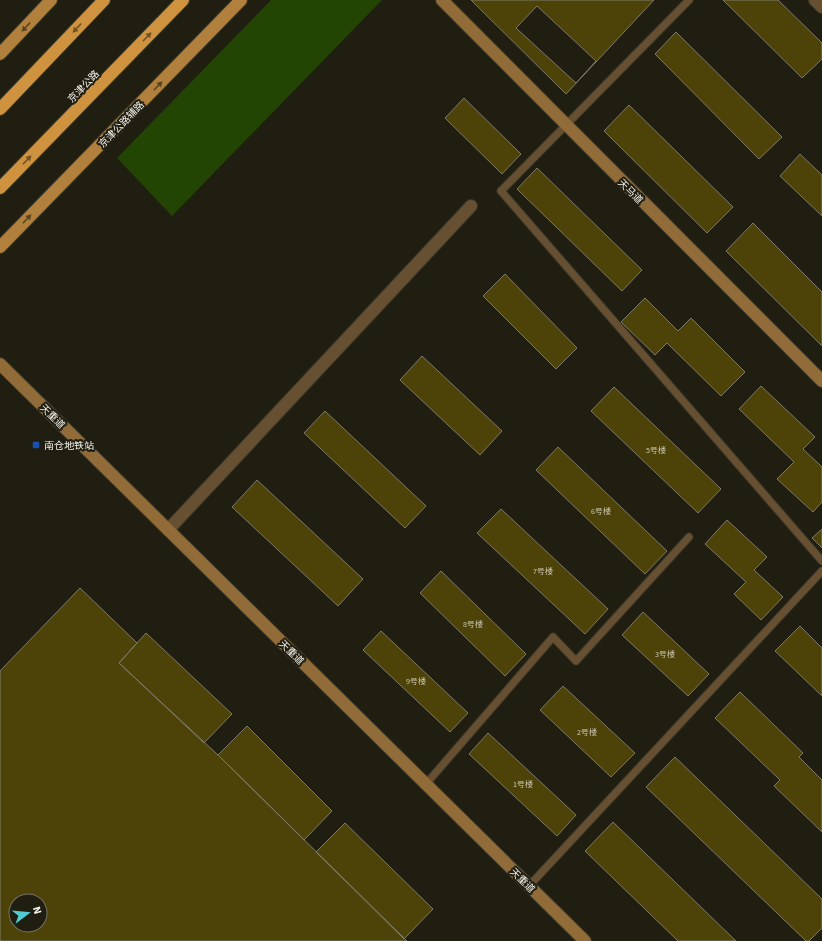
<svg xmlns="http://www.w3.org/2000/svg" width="822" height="941" viewBox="0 0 822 941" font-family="'Source Sans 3','Noto Sans SC',sans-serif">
<rect width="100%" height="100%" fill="#201e11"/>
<path fill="#224503" d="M 271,0 L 382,0 L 172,216 L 117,158 Z"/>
<path fill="#4d4208" stroke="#7d7a6b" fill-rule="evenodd" d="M 471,0 L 654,0 L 566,94 Z
M 723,0 L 778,0 L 822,43 L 822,59 L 802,78 Z
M 537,6 L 596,61 L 576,83 L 516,28 Z
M 676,32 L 782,137 L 759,159 L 655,54 Z
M 464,98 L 521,154 L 502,174 L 445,118 Z
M 629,105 L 733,207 L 707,233 L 604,131 Z
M 800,154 L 822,175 L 822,216 L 780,176 Z
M 537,168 L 642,270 L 622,291 L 517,189 Z
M 753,223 L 822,292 L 822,346 L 726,251 Z
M 505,274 L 577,348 L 556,369 L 483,296 Z
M 645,298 L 678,331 L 691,318 L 745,372 L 721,396 L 667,343 L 655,355 L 621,322 Z
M 422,356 L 502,431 L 480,455 L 400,380 Z
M 761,386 L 815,437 L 803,449 L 822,467 L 822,502 L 813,512 L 777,479 L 794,462 L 739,409 Z
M 614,387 L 721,489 L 698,513 L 591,411 Z
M 325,411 L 426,506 L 405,528 L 304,433 Z
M 558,447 L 667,551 L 645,574 L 536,470 Z
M 257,480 L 363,579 L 338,606 L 232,507 Z
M 501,509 L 608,609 L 585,634 L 477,533 Z
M 727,520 L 767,557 L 754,570 L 783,597 L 761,620 L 734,594 L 746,582 L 705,544 Z
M 822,529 L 822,548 L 812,538 Z
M 441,571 L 526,654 L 505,676 L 420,593 Z
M 80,588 L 137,643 L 119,663 L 218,755 L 407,941 L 1,941 L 0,940 L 0,671 ZM 16,901 L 40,901 L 40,925 L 16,925 Z
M 643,612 L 709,674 L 688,696 L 622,635 Z
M 800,626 L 822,648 L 822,696 L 775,651 Z
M 381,631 L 468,713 L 450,732 L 363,650 Z
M 146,633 L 232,714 L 204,743 L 119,663 Z
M 563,686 L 635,753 L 611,777 L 540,710 Z
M 740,692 L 803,753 L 799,757 L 822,780 L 822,832 L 774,786 L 780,780 L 715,718 Z
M 247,726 L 332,811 L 304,840 L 218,755 Z
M 488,733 L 576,815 L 557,836 L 469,754 Z
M 675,757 L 822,899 L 822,928 L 809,941 L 806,941 L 646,787 Z
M 613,822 L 736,941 L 678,941 L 585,851 Z
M 345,823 L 433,909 L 404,939 L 316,852 Z"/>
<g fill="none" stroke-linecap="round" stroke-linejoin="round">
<defs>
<path id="lane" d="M 689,0 L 501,191 L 822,561
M 426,784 L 553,637 L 576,661 L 689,537
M 529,886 L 822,571"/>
<path id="street" d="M 815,0 L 822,7
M 168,530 L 471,206"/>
<path id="secondary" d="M 442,0 L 822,381
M 0,364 L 585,941"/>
<path id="primary" d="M 0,54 L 51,0
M 0,247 L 241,0"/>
<path id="highway" d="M 0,109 L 104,0
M 0,188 L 183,0"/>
</defs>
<use href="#lane" stroke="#3a382b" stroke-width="9"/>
<use href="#street" stroke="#3a382b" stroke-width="14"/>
<use href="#secondary" stroke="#3a382b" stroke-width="14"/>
<use href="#primary" stroke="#3a382b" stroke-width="14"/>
<use href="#highway" stroke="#3a382b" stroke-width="14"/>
<use href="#lane" stroke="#674f31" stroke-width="7"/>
<use href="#street" stroke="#674f31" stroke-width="12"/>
<use href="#secondary" stroke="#916b38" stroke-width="12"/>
<use href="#primary" stroke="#b1803c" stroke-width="12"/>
<use href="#highway" stroke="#cf933f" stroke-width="12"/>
</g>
<defs><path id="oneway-solid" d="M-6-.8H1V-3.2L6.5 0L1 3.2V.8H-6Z"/></defs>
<g fill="#5a4522">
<use href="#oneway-solid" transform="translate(26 27) rotate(133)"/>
<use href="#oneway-solid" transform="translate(158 86) rotate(-46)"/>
<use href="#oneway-solid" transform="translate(27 219) rotate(-46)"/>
</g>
<g fill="#6f5326">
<use href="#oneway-solid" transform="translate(77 28) rotate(133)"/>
<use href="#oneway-solid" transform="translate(147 37) rotate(-46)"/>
<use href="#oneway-solid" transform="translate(27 160) rotate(-46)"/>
</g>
<rect fill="#1a4fb4" stroke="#201e11" stroke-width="1.5" x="32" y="441" width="8" height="8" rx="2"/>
<g text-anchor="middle" stroke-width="4" stroke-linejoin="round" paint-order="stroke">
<g font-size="8" fill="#cbc7b2">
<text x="656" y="453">5号楼</text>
<text x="601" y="514">6号楼</text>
<text x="543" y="574">7号楼</text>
<text x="473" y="627">8号楼</text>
<text x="665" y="657">3号楼</text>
<text x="416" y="684">9号楼</text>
<text x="587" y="735">2号楼</text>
<text x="523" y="787">1号楼</text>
</g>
<g font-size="10" fill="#f5f3eb" stroke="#201e11">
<text transform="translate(83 86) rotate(-46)" y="4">京津公路</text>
<text transform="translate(121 124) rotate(-46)" y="4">京津公路辅路</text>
<text transform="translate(631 191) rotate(45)" y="4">天马道</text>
<text transform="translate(53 416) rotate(45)" y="4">天重道</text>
<text transform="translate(292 652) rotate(45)" y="4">天重道</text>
<text transform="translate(523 880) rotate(45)" y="4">天重道</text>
</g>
<g font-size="10" fill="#f5f3eb" stroke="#201e11" text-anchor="start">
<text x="44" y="449">南仓地铁站</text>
</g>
</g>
<g transform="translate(28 913) rotate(74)"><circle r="19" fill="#201e11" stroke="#757368"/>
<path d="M0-3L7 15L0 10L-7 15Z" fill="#51ccd5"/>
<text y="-6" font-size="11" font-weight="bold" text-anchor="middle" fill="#f5f3eb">N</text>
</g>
</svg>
